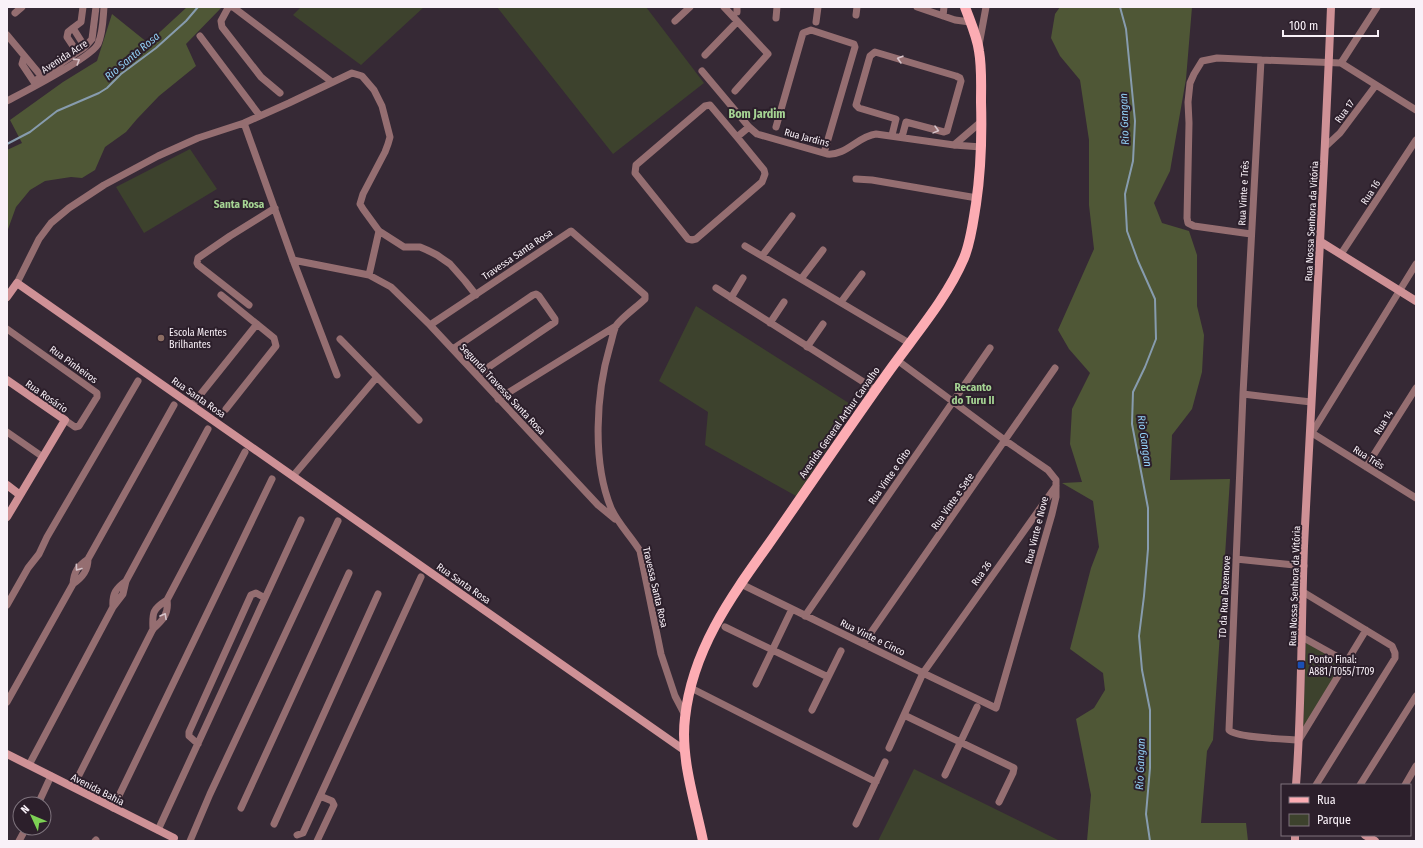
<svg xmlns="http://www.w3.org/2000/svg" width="1423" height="848" viewBox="0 0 1423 848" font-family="'Fira Sans Condensed',sans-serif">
<rect width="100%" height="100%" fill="#362935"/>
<path fill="#3d422d" d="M 301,7 L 424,7 L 361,65 L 293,15 Z
M 497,7 L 646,7 L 704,83 L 613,154 Z
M 190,149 L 217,189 L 144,233 L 116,187 Z
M 696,306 L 855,407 L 796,496 L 705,445 L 708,412 L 659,381 Z
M 1306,642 L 1344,663 L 1303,729 Z
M 914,769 L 1060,841 L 878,841 Z"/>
<path fill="#4f5736" d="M 187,7 L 222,7 L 186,44 L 196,66 L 159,96 L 137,119 L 126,132 L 105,147 L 95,170 L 82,178 L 71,177 L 45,181 L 30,190 L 16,207 L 7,232 L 7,150 L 22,143 L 10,120 L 63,82 L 97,61 L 112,14 L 148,43 Z
M 1060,7 L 1192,7 L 1186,79 L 1170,171 L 1154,203 L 1162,223 L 1189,231 L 1197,255 L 1197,306 L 1204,335 L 1202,372 L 1192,409 L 1172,435 L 1170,480 L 1230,479 L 1213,740 L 1207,751 L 1201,823 L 1246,823 L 1248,841 L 1087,841 L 1091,795 L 1076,719 L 1094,708 L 1105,690 L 1103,673 L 1070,649 L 1091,568 L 1099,547 L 1093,501 L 1062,483 L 1082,482 L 1070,444 L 1072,409 L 1090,373 L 1069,349 L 1058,330 L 1094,249 L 1089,205 L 1089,140 L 1080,80 L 1060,56 L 1051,38 L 1055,14 Z"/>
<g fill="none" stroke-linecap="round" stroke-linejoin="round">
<path stroke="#879cae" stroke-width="2" d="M 1120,7 L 1126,29 L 1135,121 L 1133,161 L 1125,194 L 1127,231 L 1138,261 L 1155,299 L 1156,339 L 1145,367 L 1133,392 L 1132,424 L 1148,508 L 1148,549 L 1144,596 L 1139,636 L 1142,670 L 1150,710 L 1150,768 L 1146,814 L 1150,841
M 7,144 L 30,132 L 57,111 L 99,93 L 107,88 L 121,74 L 156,48 L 186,21 L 198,7"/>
<path stroke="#956e71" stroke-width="7" d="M 230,7 L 228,8 L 221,21 L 222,27 L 261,77 L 280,93
M 233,7 L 332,82
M 724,7 L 768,54 L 735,91
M 917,7 L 955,20 L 970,22
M 737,12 L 737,7
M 15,13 L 22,7
M 856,15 L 857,7
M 943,16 L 944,7
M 776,18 L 777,7
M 675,21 L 690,7
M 816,22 L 818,7
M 73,28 L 81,22 L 83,7
M 7,35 L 42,77
M 200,36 L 260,116
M 979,45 L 986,7
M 77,52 L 67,37 L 68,32 L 73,28 L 85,47
M 705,55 L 737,22
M 24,57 L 22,64 L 34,82
M 1341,63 L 1377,7
M 702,71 L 749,127 L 757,134 L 827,154 C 846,156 858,136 876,134 L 954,145 L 981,147
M 35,81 L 85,47 L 92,39 L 96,7
M 7,101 C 24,92 91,58 98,44 C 103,33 103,19 104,7
M 710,105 L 737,137 L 764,170 L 765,174 L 762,182 L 696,239 L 692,240 L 688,239 L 635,173 L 636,165 L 705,106 Z
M 244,123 L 293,260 L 337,375
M 776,127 L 803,33 L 811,30 L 854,44 L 855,47 L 824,153
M 892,135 L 896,119 L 859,108 L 856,105 L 870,56 L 875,52 L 956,76 L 960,78 L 961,81 L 947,131 L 944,132 L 906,122 L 902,137
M 737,137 L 749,127
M 954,145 L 982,121
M 1325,147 L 1340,133 L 1376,85
M 856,179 L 872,180 L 977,198
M 1251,234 L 1194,226 L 1188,223 L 1187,218 L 1189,123 L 1188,102 L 1190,83 L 1194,74 L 1202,61 L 1217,58 L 1261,60
M 745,246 L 909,343
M 1341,254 L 1416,140
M 762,256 L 792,216
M 293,260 L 369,275 L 391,287 L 430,325 L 598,505 L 615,519
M 369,275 L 379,231
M 801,279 L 823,250
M 17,283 L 39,239 L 51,223 L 69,208 L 104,185 L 158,156 L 198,138 L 244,123 L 289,103 L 352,73 L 362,76 L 374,90 L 382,106 L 390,137 L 388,144 L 385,152 L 363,194 L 360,204 L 363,209 L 379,231 L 404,247 L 420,247 L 427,250 L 437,255 L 450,264 L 465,281 L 476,295
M 716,288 L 876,390
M 221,295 L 274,338 L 276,346 L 226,409
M 731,298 L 743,278
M 841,302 L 862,274
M 249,305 L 198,265 L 197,263 L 198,258 L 230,236 L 275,208
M 770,323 L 784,302
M 430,325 L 571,231 L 645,295 L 645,299 C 638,306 620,319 616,326 C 613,332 612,340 610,346 C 596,393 592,462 611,508 C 618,524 631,536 640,551 L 661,654 L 675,696 L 685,715
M 7,329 L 97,393 L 97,397 L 79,426 L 75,427 L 65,420
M 340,339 L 419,420
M 807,347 L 823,324
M 453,349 L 533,295 L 536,294 L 539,296 L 555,319 L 555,322 L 477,375
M 1243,394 L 1311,402
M 498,399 L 616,326
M 192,405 L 257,324
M 7,432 L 43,457
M 1312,433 L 1416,498
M 1310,436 L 1416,264
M 1366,467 L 1416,388
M 293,476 L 377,377
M 88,559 L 174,405
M 1236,559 L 1304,566
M 741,584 L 923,673 L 996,708 L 1052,514 L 1056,497 L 1056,480 L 1048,470 L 1006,441 L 897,360
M 1303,592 L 1392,646 L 1395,653 L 1395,658 L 1316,785
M 7,605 L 28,568 L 39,554 L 47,537 L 138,381
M 113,607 C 112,594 116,588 126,581
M 805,616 L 990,348
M 725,627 L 828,677
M 153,629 C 152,612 153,609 167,600 L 245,452
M 1366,630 L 1299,740 C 1286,739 1237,738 1229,730 L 1243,394 L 1261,60 L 1341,63 L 1416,110
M 1302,637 L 1347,662
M 863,644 L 1055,368
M 756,684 L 792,609
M 691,688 L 876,782
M 7,702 L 73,584 C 83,577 88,570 88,559 C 78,566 74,571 73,584
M 812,710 L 841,651
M 904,715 L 1012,767 L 1014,768 L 1013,773 L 999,802
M 198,744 L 189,736 L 189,732 L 251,595 L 256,593 L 265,598
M 889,748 L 923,673 L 1056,486
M 29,765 L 113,607 L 123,594 L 126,581 L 208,429
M 945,775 L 977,707
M 1360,785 L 1416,696
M 1405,785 L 1416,766
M 73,787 L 153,629 C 163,620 169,614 167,600
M 38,804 L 51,776
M 113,808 L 272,479
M 241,808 L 349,573
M 274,824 L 378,594
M 856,824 L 885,762
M 158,830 L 301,520
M 297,835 L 303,833 L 421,577
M 19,841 L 26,828
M 95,841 L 96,840
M 190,841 L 210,794 L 338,521
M 317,841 L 334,805 L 332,801 L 320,796"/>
<path stroke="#cf9196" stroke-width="8" d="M 1321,242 L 1416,301
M 7,297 L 17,283 L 684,750
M 7,380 L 65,420 L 7,517
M 7,485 L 20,495
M 7,754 L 174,838 L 173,841
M 1296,785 C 1302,706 1301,626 1304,546 C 1313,367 1324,187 1331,7
M 1295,835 L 1295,841
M 1365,835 L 1375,841"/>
<path stroke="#fcacb3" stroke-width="10" d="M 703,841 C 695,802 680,757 685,718 C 692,651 730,598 768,545 C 808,488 847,430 887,374 C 914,336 946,300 964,258 C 971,241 973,222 976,204 C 981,170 982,136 981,102 C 981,85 982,68 979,51 C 977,36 970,21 965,7"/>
</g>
<defs><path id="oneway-chevron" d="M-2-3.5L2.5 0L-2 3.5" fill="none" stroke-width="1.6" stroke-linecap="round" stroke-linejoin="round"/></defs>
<g stroke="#d6c3c9">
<use href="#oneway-chevron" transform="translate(900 59) rotate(-164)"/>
<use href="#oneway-chevron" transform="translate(77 61) rotate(-32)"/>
<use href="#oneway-chevron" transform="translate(936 130) rotate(15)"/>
<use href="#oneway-chevron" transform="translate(78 568) rotate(126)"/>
<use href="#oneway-chevron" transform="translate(164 616) rotate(-61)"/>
</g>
<circle fill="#8d6e63" stroke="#2c1f2b" stroke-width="1.5" cx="161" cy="338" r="4"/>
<rect fill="#1a4fb4" stroke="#2c1f2b" stroke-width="1.5" x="1297" y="661" width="8" height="8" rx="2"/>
<g text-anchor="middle" stroke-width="4" stroke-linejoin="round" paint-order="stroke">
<g font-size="10" fill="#f9f1f8" stroke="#2c1f2b">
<text transform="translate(64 56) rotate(-33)" y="4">Avenida Acre</text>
<text transform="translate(1344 111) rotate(-54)" y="4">Rua 17</text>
<text transform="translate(807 137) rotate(15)" y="4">Rua Jardins</text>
<text transform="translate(1370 192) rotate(-57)" y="4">Rua 16</text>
<text transform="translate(1243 193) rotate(-87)" y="4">Rua Vinte e Três</text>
<text transform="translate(1311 221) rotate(-87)" y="4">Rua Nossa Senhora da Vitória</text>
<text transform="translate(517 254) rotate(-34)" y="4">Travessa Santa Rosa</text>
<text transform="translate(74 364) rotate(36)" y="4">Rua Pinheiros</text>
<text transform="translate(503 389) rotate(47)" y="4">Segunda Travessa Santa Rosa</text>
<text transform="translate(47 396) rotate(35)" y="4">Rua Rosário</text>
<text transform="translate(199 397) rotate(35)" y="4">Rua Santa Rosa</text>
<text transform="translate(839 422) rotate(-55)" y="4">Avenida General Arthur Carvalho</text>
<text transform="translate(1383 422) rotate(-58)" y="4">Rua 14</text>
<text transform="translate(1369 457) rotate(32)" y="4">Rua Três</text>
<text transform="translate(889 476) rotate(-55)" y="4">Rua Vinte e Oito</text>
<text transform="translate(952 501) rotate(-55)" y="4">Rua Vinte e Sete</text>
<text transform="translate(1036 530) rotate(-76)" y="4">Rua Vinte e Nove</text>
<text transform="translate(981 573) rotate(-55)" y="4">Rua 26</text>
<text transform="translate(464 583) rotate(35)" y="4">Rua Santa Rosa</text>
<text transform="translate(1294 586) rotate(-88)" y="4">Rua Nossa Senhora da Vitória</text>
<text transform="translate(656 587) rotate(77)" y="4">Travessa Santa Rosa</text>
<text transform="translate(1224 597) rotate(-87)" y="4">TD da Rua Dezenove</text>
<text transform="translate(873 637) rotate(26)" y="4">Rua Vinte e Cinco</text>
<text transform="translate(98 789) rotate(27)" y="4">Avenida Bahia</text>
</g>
<g font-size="10" fill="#f9f1f8" stroke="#2c1f2b" text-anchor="start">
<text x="169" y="336">Escola Mentes<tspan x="169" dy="12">Brilhantes</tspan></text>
<text x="1309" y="663">Ponto Final:<tspan x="1309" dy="12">A881/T055/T709</tspan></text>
</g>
<g font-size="11" font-style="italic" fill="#91cef4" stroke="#2c1f2b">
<text transform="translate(132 56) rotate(-40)" y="4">Rio Santa Rosa</text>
<text transform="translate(1124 119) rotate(-92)" y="4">Rio Gangan</text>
<text transform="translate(1145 441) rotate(82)" y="4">Rio Gangan</text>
<text transform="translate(1140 764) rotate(-88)" y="4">Rio Gangan</text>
</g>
<g font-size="11" font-weight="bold" fill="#a5d393" stroke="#2c1f2b">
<text x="239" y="208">Santa Rosa</text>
<text x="973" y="391">Recanto<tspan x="973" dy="13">do Turu II</tspan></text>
</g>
<g font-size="12" font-weight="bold" fill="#a5d393" stroke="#2c1f2b">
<text x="757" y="118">Bom Jardim</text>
</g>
</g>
<rect width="1423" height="848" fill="none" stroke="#f9f1f8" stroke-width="16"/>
<rect x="1281" y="784" width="130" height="52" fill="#2c1f2b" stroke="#7e737d"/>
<rect x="1289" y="797" width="20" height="6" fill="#fcacb3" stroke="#7e737d"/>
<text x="1317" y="804" font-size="12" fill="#f9f1f8">Rua</text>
<rect x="1289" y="814" width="20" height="12" fill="#3d422d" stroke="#7e737d"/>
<text x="1317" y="824" font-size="12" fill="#f9f1f8">Parque</text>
<g transform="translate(32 816) rotate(314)"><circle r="19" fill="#2c1f2b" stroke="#7e737d"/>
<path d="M0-3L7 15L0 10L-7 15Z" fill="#7dd154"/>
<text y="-6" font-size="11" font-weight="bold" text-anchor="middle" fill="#f9f1f8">N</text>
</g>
<path d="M1283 30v6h95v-6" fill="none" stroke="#f9f1f8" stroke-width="2"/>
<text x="1289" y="30" font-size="12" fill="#f9f1f8" stroke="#2c1f2b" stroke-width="3" paint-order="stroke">100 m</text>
</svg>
